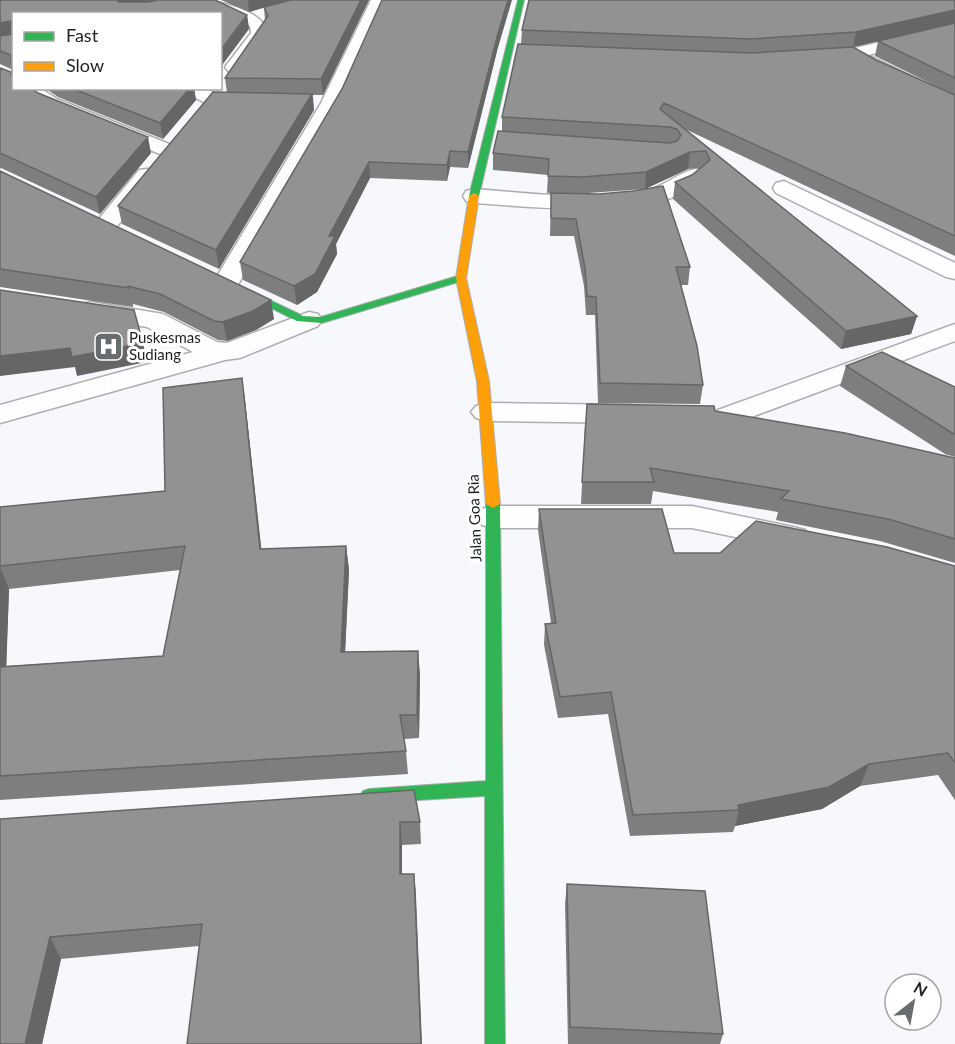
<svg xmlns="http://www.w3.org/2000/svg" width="955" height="1044" viewBox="0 0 955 1044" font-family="Lato,sans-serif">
<rect width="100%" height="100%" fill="#f7f8fb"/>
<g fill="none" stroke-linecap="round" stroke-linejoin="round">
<defs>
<path id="street" d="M 194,0 C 215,0 264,9 267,33 L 240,71 L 228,71 L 225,67 L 251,33 L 250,26 L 196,3 Z
M 371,0 L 387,0 L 341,103 L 239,283 L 235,288 L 226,291 L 217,288 L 213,283 L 321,103 Z
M 955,24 L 955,34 L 868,55 L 955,98 L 955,111 L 873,73 L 844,54 L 847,50 Z
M 17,88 L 40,88 L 57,99 L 174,146 L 177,150 L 174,154 L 167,156 L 160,154 L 43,107 Z
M 181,88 L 205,88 L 216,94 L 259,97 L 262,101 L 259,105 L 212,106 L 183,92 Z
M 147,169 L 155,170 L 158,175 L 155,180 L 114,230 L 106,232 L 98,230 L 94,225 L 98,220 L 139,170 Z
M 695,169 L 703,170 L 706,175 C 672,224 527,206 474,203 L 466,201 L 463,196 L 466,191 L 474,189 C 530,193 589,202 645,191 C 664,187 677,173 695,169 Z
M 784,181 L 955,263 L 955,279 L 946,277 L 776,193 L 773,188 L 776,183 Z
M 91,302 L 163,314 L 217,342 L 227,343 L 309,312 L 318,314 L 322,320 L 318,326 L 240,358 L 225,360 L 0,423 L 0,405 L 193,352 L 147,327 L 82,316 L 78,310 L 82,304 Z
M 955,324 L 955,341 L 738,422 L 728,425 L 718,422 L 713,416 L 718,410 Z
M 486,403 L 631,405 L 641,408 L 646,414 L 641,420 L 631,423 L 486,421 L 476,418 L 471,412 L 476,406 Z
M 494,506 L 692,506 L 793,527 L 805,530 L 810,538 L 805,546 L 793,549 L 692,528 L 494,528 L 482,525 L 478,517 L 482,509 Z"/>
<path id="fast" d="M 518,0 L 524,0 L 479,196 L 474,199 L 469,196 Z
M 461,275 L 465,276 L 465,280 L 322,323 L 297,321 L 227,286 L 232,283 L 236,284 L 303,316 L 321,317 Z
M 493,500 L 500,504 L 505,1044 L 485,1044 L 485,796 L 369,803 L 363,801 L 360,796 L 363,791 L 369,789 L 486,781 L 486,504 Z"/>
<path id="slow" d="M 474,193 L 479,196 L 466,278 L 489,381 L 500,504 L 493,508 L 486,504 L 477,381 L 456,278 L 469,196 Z"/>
</defs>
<use href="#street" stroke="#adaeb2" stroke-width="3"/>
<use href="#fast" stroke="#adaeb2" stroke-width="2"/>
<use href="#slow" stroke="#adaeb2" stroke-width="2"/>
<use href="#street" fill="#fefefe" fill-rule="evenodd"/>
<use href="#fast" fill="#30b455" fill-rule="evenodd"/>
<use href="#slow" fill="#ff9f0a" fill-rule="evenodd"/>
</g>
<path fill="#7e7e7e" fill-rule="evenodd" d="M 0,0 L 247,15 L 249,29 L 14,14 L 14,88 L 38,93 L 151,153 L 100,214 L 1,168 L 0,169 L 0,68 L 13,76 L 11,69 L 0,64 Z
M 221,0 L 290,0 L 249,12 Z
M 291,0 L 369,0 L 323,95 L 313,95 L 314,110 L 219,269 L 122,224 L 118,206 L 227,93 L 225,78 L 265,20 L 264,7 Z
M 955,0 L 955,23 L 853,47 L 876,60 L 952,94 L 875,56 L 878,41 L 955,23 L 955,256 L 685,129 L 917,316 L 911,334 L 841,349 L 673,199 L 675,182 L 692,175 L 701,168 L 688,169 L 645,189 L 588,193 L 690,267 L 688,285 L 681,285 L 703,385 L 700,404 L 598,403 L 595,315 L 586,315 L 584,286 L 574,236 L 550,236 L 551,193 L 558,193 L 547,193 L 548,175 L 493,170 L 493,153 L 502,132 L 502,117 L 521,44 L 522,30 Z
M 497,51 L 468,168 L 450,167 L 447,181 L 370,178 L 336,244 L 337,254 L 317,292 L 297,305 L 243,280 L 240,262 L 342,89 Z
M 45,88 L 194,88 L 196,100 L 163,139 L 58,97 Z
M 0,171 L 274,319 L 256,330 L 227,341 L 218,340 L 164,312 L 133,304 L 133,307 L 0,287 Z
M 846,366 L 955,387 L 955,457 L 945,454 L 840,386 Z
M 242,378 L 245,400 L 261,549 L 346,546 L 349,570 L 345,652 L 420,674 L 419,738 L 404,739 L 406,751 L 408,774 L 0,800 L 0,507 L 165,491 ZM 180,570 L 163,656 L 6,666 L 9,589 Z
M 715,411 L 955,458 L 955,563 L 880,541 L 776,520 L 778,512 L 653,491 L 651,504 L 581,504 L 585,425 Z
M 539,509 L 674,553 L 955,566 L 955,800 L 938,775 L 860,786 L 822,809 L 735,826 L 733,832 L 630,836 L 608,714 L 558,718 L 544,645 L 545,624 L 551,623 L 538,530 Z
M 0,819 L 420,822 L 421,844 L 402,845 L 402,874 L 414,874 L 416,896 L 199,946 L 61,959 L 42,1044 L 0,1044 Z
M 567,884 L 723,1034 L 720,1044 L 568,1044 L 565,904 Z"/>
<path fill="#666" d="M 117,0 L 156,0 L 120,14 Z
M 248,0 L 290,0 L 249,12 Z
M 361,0 L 369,0 L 323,95 L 321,79 Z
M 508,0 L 512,0 L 497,51 L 468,168 L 468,152 L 497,37 Z
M 955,10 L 955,23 L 853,47 L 856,32 Z
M 247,15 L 249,29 L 220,68 L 220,51 Z
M 12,21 L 14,36 L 0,38 L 0,23 Z
M 190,88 L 194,88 L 196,100 L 163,139 L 160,123 Z
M 312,94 L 314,110 L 219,269 L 216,250 Z
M 148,137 L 151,153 L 100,214 L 96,197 Z
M 450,151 L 450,167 L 447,181 L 447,165 Z
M 690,152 L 688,169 L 645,189 L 646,172 Z
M 369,162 L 370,178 L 336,244 L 337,254 L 317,292 L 297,305 L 294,286 L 329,236 Z
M 271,300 L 274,319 L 256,330 L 227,341 L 223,322 Z
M 917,316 L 911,334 L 841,349 L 846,331 Z
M 143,343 L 147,362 L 77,376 L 75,367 L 0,376 L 0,356 L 70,348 Z
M 242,378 L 245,400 L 264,573 L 260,549 Z
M 346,546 L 349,570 L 344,675 L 341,652 Z
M 0,567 L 9,589 L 5,706 L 0,707 Z
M 418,651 L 420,674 L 419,738 L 417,715 Z
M 869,764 L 860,786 L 822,809 L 735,826 L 739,810 L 738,805 Z
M 400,822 L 402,845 L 402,896 L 400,874 Z
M 414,874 L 416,896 L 422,1044 L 421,1044 Z
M 50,937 L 61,959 L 42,1044 L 25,1044 Z"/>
<path fill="#929292" stroke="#666" stroke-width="1.5" d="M 0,0 L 117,0 L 119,2 L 149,2 L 157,0 L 215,0 L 247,15 L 220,51 L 220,14 L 14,14 L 14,71 L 12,71 L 11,55 L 0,51 L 0,36 L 12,34 L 12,21 L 0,23 Z
M 291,0 L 361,0 L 321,79 L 225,78 L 268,16 L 264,7 Z
M 382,0 L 508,0 L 497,37 L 468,152 L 450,151 L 447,165 L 369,162 L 329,236 L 335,236 L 315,274 L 294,286 L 240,262 L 342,89 Z
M 529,0 L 955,0 L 955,10 L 856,32 L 751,39 L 522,30 Z
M 955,23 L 955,78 L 878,41 Z
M 518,44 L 751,53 L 853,47 L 876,60 L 955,95 L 955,236 L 664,103 L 660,109 L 917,316 L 846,331 L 675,182 L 692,175 L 710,160 L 706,151 L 690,152 L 646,172 L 582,177 L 548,176 L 549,159 L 493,153 L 498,131 L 669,143 L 677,141 L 681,135 L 677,129 L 669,127 L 502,117 Z
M 0,68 L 11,72 L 11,75 L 14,76 L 14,88 L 31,88 L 38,93 L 148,137 L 96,197 L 0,153 Z
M 71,88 L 190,88 L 160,123 Z
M 213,92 L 312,94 L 216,250 L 118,206 Z
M 0,171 L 271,300 L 253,311 L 223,322 L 214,321 L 160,294 L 128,286 L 129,288 L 0,269 Z
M 663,186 L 690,267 L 676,267 L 697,346 L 703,385 L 600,383 L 596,297 L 587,296 L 585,268 L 576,219 L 551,218 L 551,193 L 599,194 L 633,191 Z
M 0,290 L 134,310 L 143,343 L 72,357 L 70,348 L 0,356 Z
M 882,352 L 955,387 L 955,434 L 952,433 L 846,366 Z
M 242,378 L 260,549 L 346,546 L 341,652 L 418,651 L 417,715 L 400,715 L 406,751 L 0,776 L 0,667 L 163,656 L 185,546 L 0,566 L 0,507 L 165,491 L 163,388 Z
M 587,404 L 714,406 L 715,411 L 845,433 L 955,458 L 955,539 L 888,519 L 781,499 L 789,491 L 650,468 L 654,482 L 582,482 Z
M 539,509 L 662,509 L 674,553 L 720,553 L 756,521 L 887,547 L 955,566 L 955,763 L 948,753 L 869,764 L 829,787 L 738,805 L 739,810 L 633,815 L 611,692 L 560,697 L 545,624 L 556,623 Z
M 414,790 L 420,822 L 400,822 L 400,874 L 414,874 L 421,1044 L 187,1044 L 202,924 L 50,937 L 25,1044 L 0,1044 L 0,819 Z
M 567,884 L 705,891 L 723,1034 L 570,1027 Z"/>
<defs>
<symbol id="hospital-square" viewBox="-11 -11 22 22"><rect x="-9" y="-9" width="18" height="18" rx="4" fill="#696c6f" stroke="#fff"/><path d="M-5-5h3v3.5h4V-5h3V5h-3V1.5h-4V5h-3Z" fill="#fff"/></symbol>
</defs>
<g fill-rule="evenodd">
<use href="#hospital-square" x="92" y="330" width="33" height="33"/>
</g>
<g text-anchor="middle" stroke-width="6" stroke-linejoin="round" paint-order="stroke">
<g font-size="15" fill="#1d2024" stroke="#fff" text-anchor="start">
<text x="129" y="343">Puskesmas<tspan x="129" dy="17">Sudiang</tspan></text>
</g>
<g font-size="15" fill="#1d2024" stroke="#fff">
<text transform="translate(475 518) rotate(-92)" y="5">Jalan Goa Ria</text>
</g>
</g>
<rect x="12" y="12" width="210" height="78" fill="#ffffff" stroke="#a5a6a7" stroke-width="1.5"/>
<rect x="24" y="32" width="30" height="9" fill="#30b455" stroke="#a5a6a7" stroke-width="1.5"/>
<text x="66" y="42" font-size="18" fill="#1d2024">Fast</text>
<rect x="24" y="62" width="30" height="9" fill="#ff9f0a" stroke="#a5a6a7" stroke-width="1.5"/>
<text x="66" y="72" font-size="18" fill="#1d2024">Slow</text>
<g transform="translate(913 1002) rotate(31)"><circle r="28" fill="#ffffff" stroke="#a5a6a7" stroke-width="1.5"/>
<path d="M0-4.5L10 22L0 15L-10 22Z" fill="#696c6f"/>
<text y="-9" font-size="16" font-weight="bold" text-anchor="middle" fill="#1d2024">N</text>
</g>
</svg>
